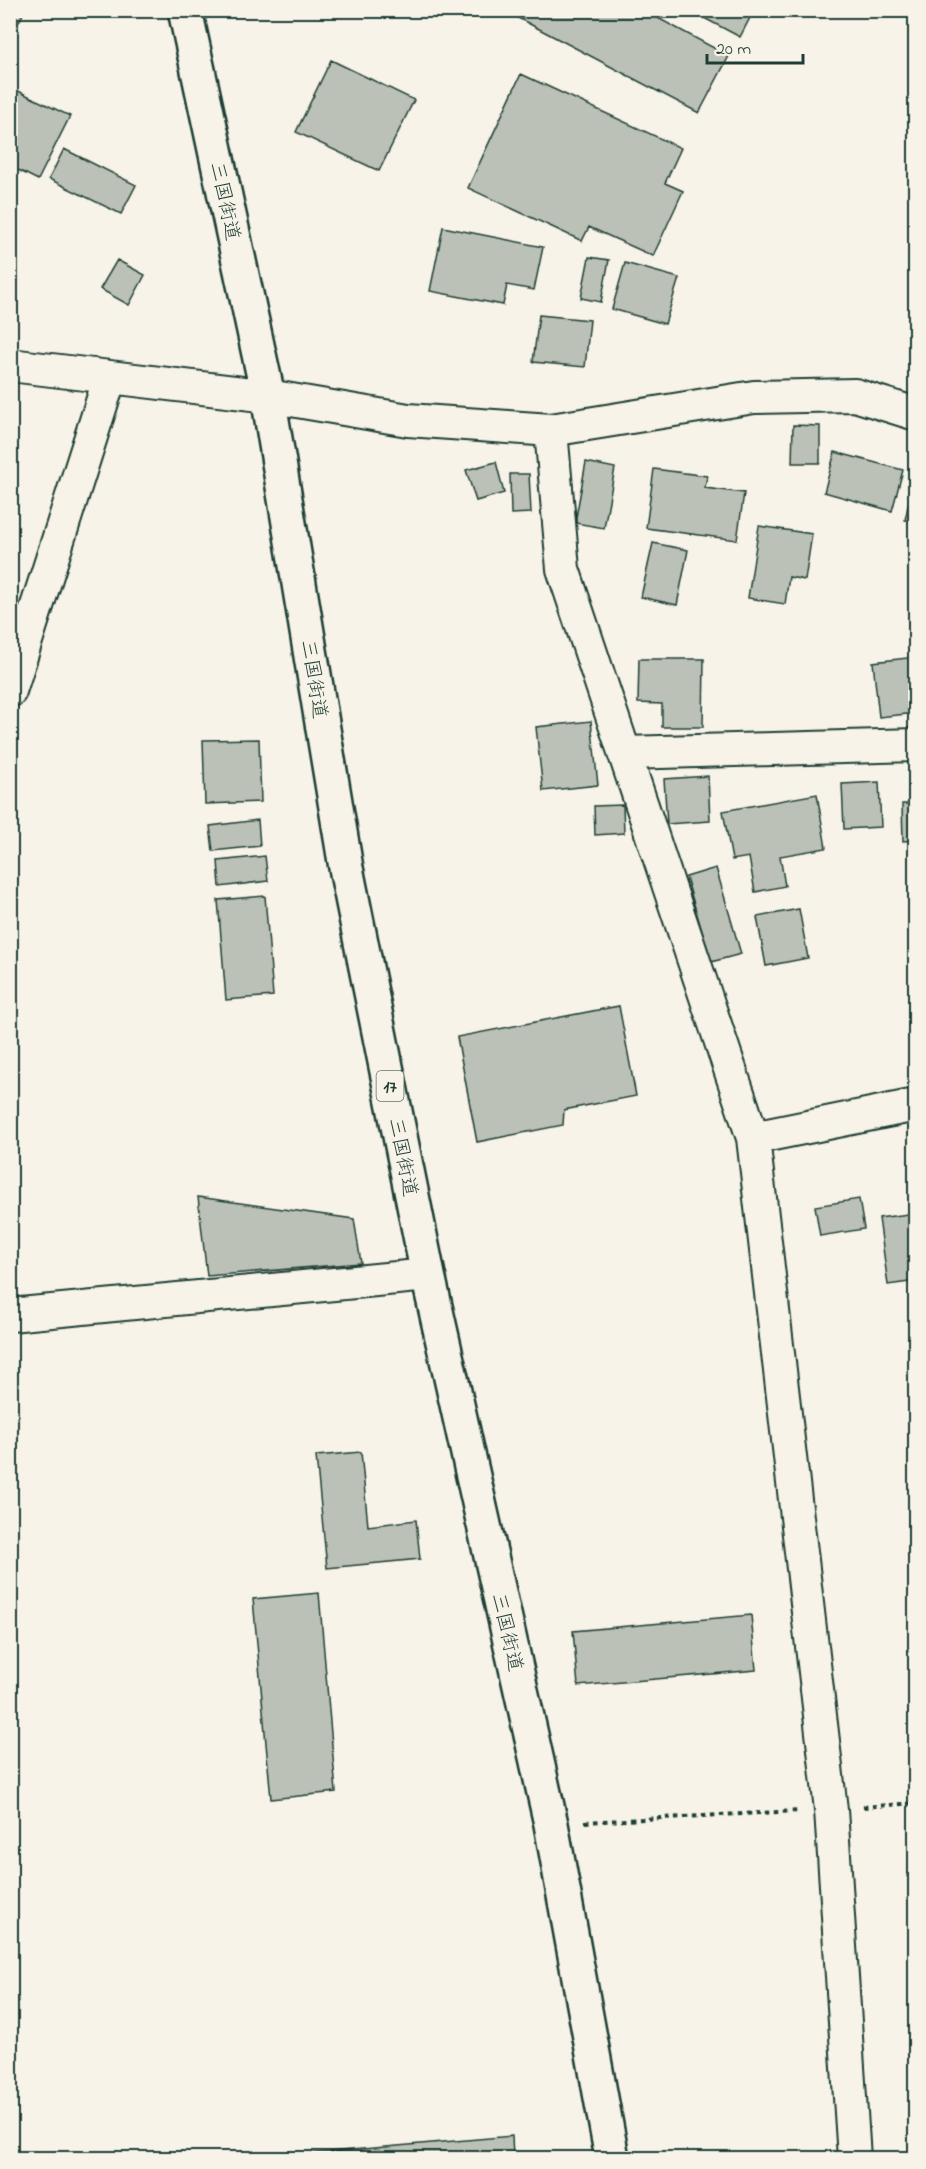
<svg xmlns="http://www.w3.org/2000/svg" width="926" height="2169" viewBox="0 0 926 2169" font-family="'Indie Flower','Klee One',sans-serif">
<rect width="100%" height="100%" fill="#f7f3e8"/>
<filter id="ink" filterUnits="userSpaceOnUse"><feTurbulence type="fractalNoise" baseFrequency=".0167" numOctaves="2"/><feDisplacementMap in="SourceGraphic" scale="12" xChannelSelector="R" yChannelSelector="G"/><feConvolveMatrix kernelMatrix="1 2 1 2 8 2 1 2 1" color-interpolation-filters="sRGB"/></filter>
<g filter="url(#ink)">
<path fill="#bbc1b6" stroke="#1f3d34" stroke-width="1.5" d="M 10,10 L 25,10 L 10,39 Z
M 503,10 L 643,10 L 729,56 L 699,113 Z
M 689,10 L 754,10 L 740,37 Z
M 331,60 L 414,100 L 379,171 L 296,132 Z
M 521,74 L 681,148 L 665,183 L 683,191 L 653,256 L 589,227 L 582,241 L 468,188 Z
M 10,87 L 70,116 L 38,180 L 10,166 Z
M 64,149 L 136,185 L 121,214 L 49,179 Z
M 443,227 L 543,247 L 534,290 L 507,285 L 503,305 L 430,291 Z
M 589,257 L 609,260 L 601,302 L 581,298 Z
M 117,260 L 145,275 L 129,305 L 100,289 Z
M 625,263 L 679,278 L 665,324 L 612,309 Z
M 539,315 L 590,320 L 585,367 L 533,362 Z
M 793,425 L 820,426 L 820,463 L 792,463 Z
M 835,452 L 903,470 L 892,511 L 824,492 Z
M 496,462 L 504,493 L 476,501 L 466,470 Z
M 586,462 L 615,468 L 604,528 L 575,523 Z
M 654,469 L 707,476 L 705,488 L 744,493 L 737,540 L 646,528 Z
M 510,474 L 529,474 L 531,513 L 511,514 Z
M 913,483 L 916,484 L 916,522 L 905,520 Z
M 759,526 L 812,534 L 805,580 L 789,577 L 785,604 L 748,598 Z
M 653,543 L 688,550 L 677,605 L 641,597 Z
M 916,657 L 916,713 L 879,717 L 873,662 Z
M 639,659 L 704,659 L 703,727 L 662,727 L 662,704 L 638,703 Z
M 591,721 L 598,785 L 543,791 L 536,727 Z
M 259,739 L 261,802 L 205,804 L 203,740 Z
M 708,776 L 710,821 L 667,824 L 664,779 Z
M 879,782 L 881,827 L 844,829 L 842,784 Z
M 817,794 L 826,848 L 780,856 L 785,886 L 755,892 L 749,857 L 732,860 L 723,811 Z
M 902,804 L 916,804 L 916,840 L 903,841 Z
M 623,805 L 624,833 L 595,835 L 594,806 Z
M 258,820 L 260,846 L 213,851 L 210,826 Z
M 265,856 L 268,881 L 220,887 L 218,861 Z
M 716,868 L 741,954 L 711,962 L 686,877 Z
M 265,896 L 273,996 L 226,1000 L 218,900 Z
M 799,909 L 808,958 L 766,966 L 757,917 Z
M 619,1006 L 636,1096 L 564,1110 L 563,1125 L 477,1142 L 457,1037 Z
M 198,1197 L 354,1219 L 361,1263 L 207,1276 Z
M 859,1199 L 864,1229 L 820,1236 L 815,1206 Z
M 916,1213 L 916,1281 L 888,1285 L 879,1218 Z
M 361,1452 L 368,1526 L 416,1520 L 420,1559 L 327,1568 L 316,1456 Z
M 319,1593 L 336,1792 L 271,1799 L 253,1599 Z
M 751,1615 L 756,1670 L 578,1686 L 573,1631 Z
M 512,2136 L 513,2158 L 271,2158 L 271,2157 Z"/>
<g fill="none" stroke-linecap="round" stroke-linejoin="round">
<defs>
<path id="minor" d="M 10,365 L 268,396 L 408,420 L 551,430 L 754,397 L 855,395 L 916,414
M 551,430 L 563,569 L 753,1138 L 831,1810 L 854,2158
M 10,691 L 110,377
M 624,753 L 916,745
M 753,1138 L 916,1105
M 10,1315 L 428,1275"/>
<path id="highway" d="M 185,10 L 268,396 L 346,868 L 428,1275 L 551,1824 L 612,2158"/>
</defs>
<use href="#minor" stroke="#1f3d34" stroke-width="36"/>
<use href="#highway" stroke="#1f3d34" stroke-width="38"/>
<path stroke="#1f3d34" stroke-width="4" stroke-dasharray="4.5 4.5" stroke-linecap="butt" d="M 863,1807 L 916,1803
M 585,1822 L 799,1811"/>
<use href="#minor" stroke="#f7f3e8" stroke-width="32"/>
<use href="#highway" stroke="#f7f3e8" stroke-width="33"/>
</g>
</g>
<g text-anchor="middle" stroke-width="4.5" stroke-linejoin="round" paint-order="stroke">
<rect fill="#f7f3e8" stroke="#60746a" stroke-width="1.5" x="376.5" y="1071" width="27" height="30" rx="4.5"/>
<g font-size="18" font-weight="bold" fill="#1f3d34">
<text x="390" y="1092">17</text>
</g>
<g font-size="20" fill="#1f3d34" stroke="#f7f3e8">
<text transform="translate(226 201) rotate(78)" y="7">三国街道</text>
<text transform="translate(315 679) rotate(81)" y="7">三国街道</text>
<text transform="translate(404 1157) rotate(79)" y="7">三国街道</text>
<text transform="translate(508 1632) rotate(77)" y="7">三国街道</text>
</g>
</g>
<rect width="926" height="2169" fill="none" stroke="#f7f3e8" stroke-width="36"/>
<rect x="18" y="18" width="890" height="2133" fill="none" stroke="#1f3d34" stroke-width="2" filter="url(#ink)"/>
<path d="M707 54v9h96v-9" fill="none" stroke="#1f3d34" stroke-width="3"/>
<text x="716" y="54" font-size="18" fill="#1f3d34" stroke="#f7f3e8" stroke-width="4.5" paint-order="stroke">20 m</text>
</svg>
